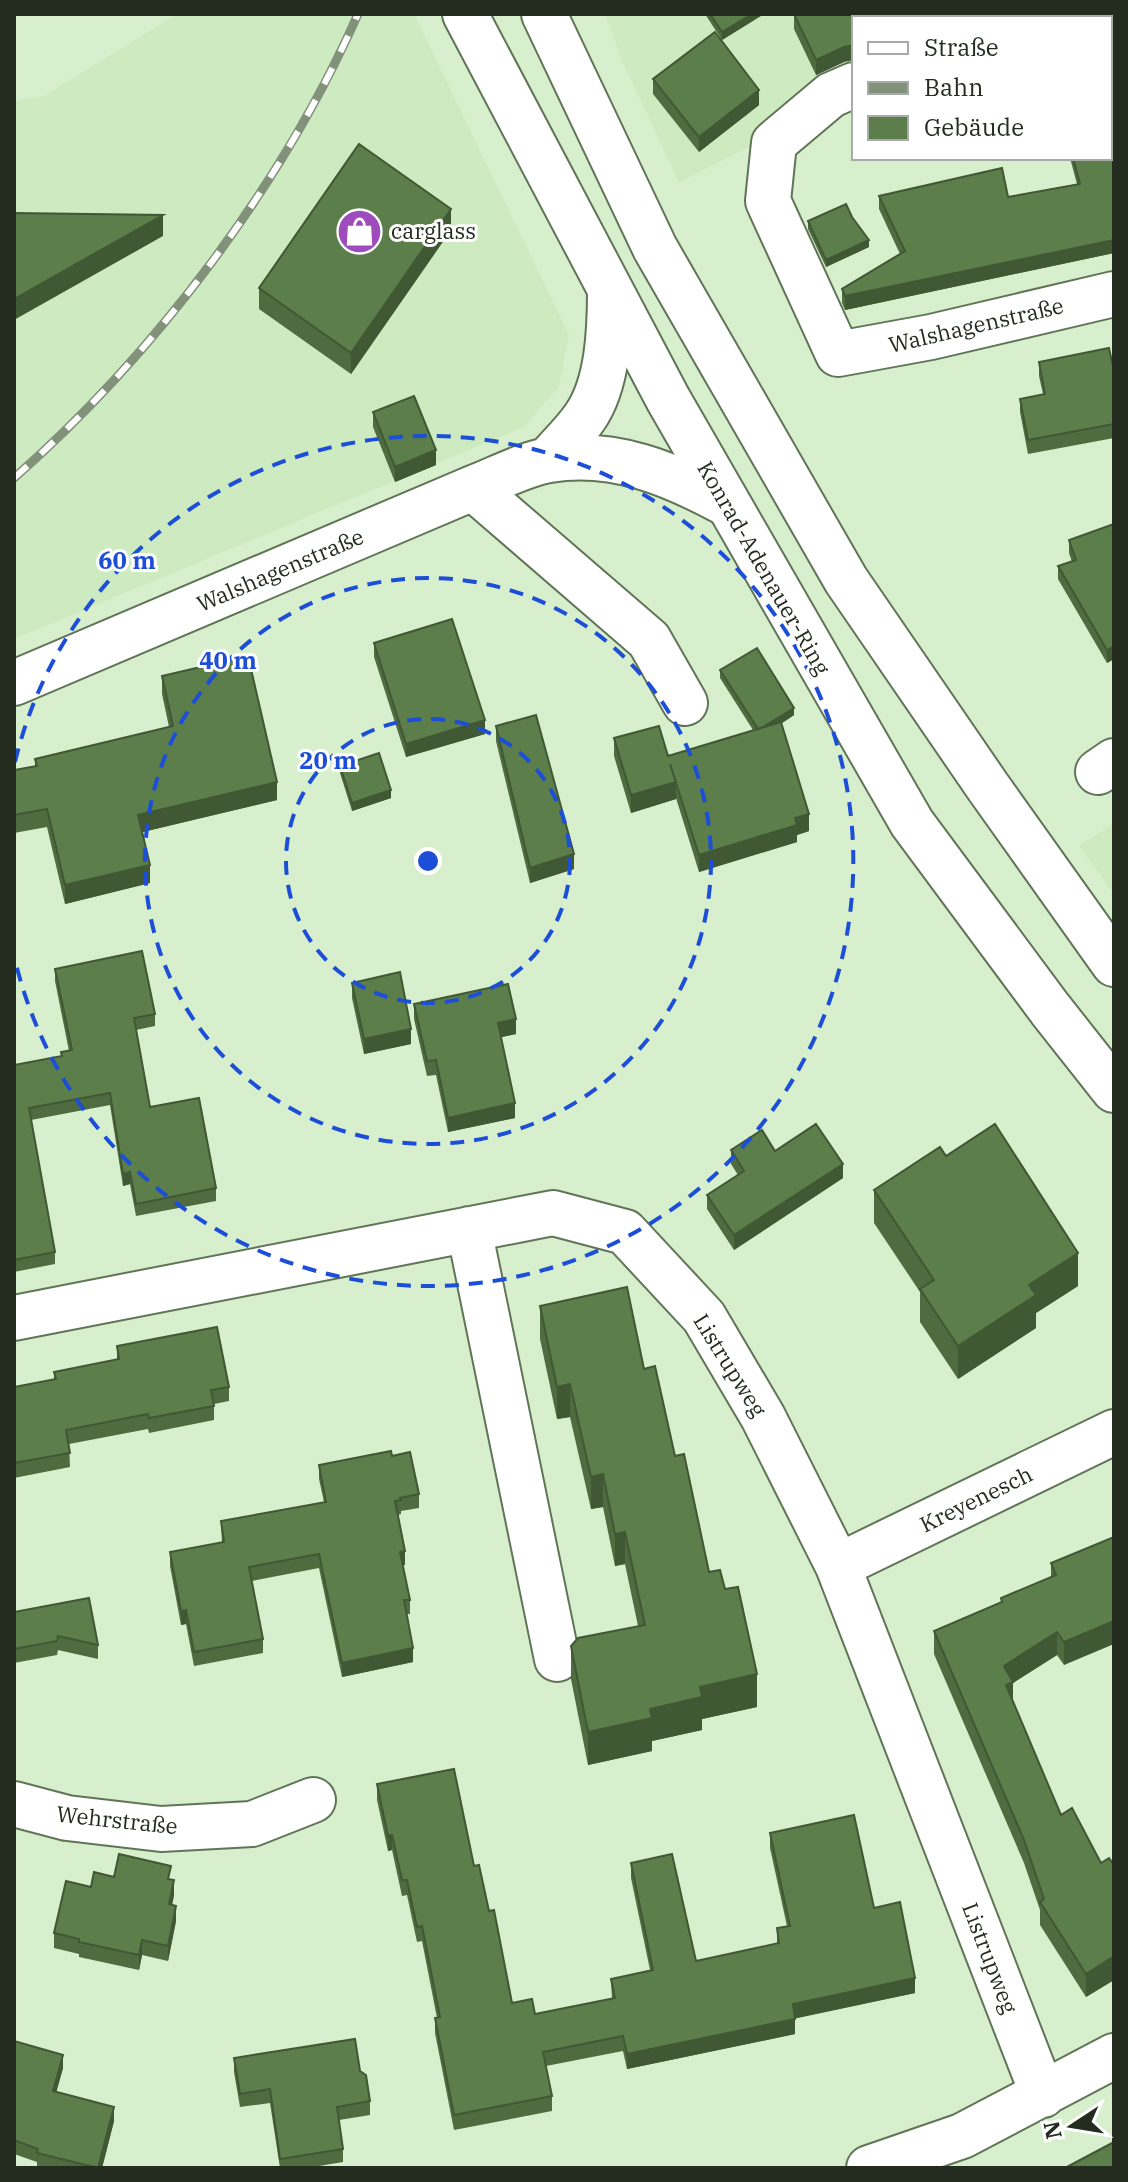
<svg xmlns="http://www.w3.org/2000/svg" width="1128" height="2182" viewBox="0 0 1128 2182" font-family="'IBM Plex Serif',serif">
<rect width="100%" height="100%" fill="#d8efce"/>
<path fill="#ceeac1" d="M 177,14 L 414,14 L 569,335 L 559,386 L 524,427 L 14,639 L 14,101 L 44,96 Z
M 605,14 L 1011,14 L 1003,18 L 854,18 L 854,94 L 679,182 L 623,63 Z
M 1114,823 L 1114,894 L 1079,846 Z"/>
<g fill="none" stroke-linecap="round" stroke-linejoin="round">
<defs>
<path id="minor" d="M 1001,18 L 1010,14
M 854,85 L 831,95 L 774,143 L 768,201 L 838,354 L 931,337 L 1114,294
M 548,460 C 560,446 574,433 585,417 C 608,384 610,330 610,291
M 473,488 L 649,640 L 685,703
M 14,683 L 473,488 C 497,479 524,464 549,460 C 613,449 672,474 727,504
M 1098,772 L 1114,761
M 469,1229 L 557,1659
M 14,1318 L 553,1213 L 625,1232 L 704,1317 L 763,1417 L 838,1566 L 1043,2095
M 838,1566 L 1114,1432
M 14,1804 L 67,1818 L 161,1829 L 252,1824 L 313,1800
M 869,2168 L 962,2136 L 1114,2056"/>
<path id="major" d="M 465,14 L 668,399 L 912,823 L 1050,1009 L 1114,1090
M 544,14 L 655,248 L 846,580 L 988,787 L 1114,964"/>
</defs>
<use href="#minor" stroke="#607557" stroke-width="48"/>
<use href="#major" stroke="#607557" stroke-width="48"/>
<use href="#minor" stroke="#fff" stroke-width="44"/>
<use href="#major" stroke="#fff" stroke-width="44"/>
<defs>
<path id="rail" d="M 14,478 C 155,354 282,186 358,14"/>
</defs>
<use href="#rail" stroke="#81917a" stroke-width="9"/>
<use href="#rail" stroke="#fff" stroke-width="6" stroke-dasharray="18" stroke-linecap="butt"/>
</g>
<path fill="#4e6c40" d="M 705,14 L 764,14 L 722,40 Z
M 794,14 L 854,18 L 844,62 L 816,75 L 794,29 Z
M 1083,14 L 1114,14 L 1114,253 L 845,310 L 842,303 L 842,289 L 900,254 L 879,209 L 879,196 L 1008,197 L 1077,184 L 1070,158 L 1110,158 L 1110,18 L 1085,18 Z
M 653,79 L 759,105 L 699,152 L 653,94 Z
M 852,217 L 869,247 L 826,267 L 808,229 L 808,221 Z
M 451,230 L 351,374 L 259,309 L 259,288 Z
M 1039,362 L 1114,371 L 1114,438 L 1028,454 L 1020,412 L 1020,399 L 1043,394 L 1039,376 Z
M 373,412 L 436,465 L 395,482 L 373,427 Z
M 1114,524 L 1114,659 L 1107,663 L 1058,579 L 1058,566 L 1072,562 L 1069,553 L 1069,540 Z
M 374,643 L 485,734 L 406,757 L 374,657 Z
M 720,670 L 794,715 L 781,724 L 809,831 L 797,835 L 797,842 L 699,872 L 676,798 L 676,799 L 631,813 L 614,756 L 614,738 L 668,756 L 753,730 L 720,678 Z
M 162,676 L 277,800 L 143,832 L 150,883 L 65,904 L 47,827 L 14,833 L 14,770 L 35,766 L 35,759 L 169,727 L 162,694 Z
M 496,726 L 574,869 L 530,883 L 496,741 Z
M 340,766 L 391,798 L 352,811 L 340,773 Z
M 55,969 L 155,1014 L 155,1026 L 136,1030 L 150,1107 L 216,1188 L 216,1201 L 136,1216 L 130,1184 L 123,1186 L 110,1105 L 31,1120 L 55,1252 L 55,1264 L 14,1272 L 14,1065 L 61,1056 L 61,1052 L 69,1051 L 55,981 Z
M 352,983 L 411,1044 L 364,1054 L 352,998 Z
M 414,1004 L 516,1034 L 501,1037 L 515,1118 L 448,1132 L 436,1075 L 427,1076 L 414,1019 Z
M 731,1150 L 775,1151 L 843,1178 L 734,1250 L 707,1209 L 707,1195 L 738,1175 L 731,1164 Z
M 946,1156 L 1078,1286 L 1036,1313 L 1036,1328 L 958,1379 L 920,1322 L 920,1292 L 874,1223 L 874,1190 Z
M 540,1306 L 644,1369 L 675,1456 L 709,1572 L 725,1589 L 757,1707 L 702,1719 L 702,1730 L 652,1741 L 652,1751 L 588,1765 L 571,1679 L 571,1646 L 638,1626 L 625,1564 L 615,1566 L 603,1507 L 591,1509 L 570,1417 L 557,1419 L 540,1339 Z
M 117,1346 L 229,1387 L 229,1401 L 214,1404 L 214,1420 L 149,1433 L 148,1429 L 69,1444 L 70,1467 L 14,1478 L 14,1387 L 54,1380 L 54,1372 L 117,1360 Z
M 392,1456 L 419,1494 L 419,1508 L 401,1511 L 401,1514 L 398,1515 L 405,1565 L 403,1565 L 410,1600 L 410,1614 L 407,1614 L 413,1662 L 342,1677 L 319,1568 L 252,1581 L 263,1639 L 263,1653 L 194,1666 L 186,1624 L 181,1625 L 170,1566 L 170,1552 L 222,1543 L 221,1521 L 324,1502 L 319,1479 L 319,1465 Z
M 1114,1537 L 1064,1665 L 1057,1655 L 1013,1683 L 1013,1703 L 1061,1815 L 1101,1863 L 1114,1865 L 1114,1980 L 1086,1997 L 1040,1925 L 1040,1910 L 1024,1863 L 934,1654 L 934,1631 L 1001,1603 L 1001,1598 L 1051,1577 L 1051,1563 Z
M 14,1612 L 98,1645 L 98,1659 L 58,1650 L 57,1655 L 14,1663 Z
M 377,1784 L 474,1866 L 489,1911 L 512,2003 L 535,2014 L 612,1999 L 611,1979 L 650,1970 L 631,1878 L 631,1863 L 696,1961 L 777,1944 L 777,1928 L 787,1926 L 770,1848 L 770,1833 L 874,1908 L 915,1993 L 795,2018 L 795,2034 L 627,2069 L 623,2051 L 546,2066 L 552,2096 L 552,2111 L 454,2130 L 435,2033 L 435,2018 L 437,2018 L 422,1941 L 417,1942 L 407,1895 L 402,1896 L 392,1850 L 388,1851 L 377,1800 Z
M 114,1877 L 171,1880 L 174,1895 L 172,1905 L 176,1921 L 168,1961 L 142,1955 L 139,1970 L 79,1957 L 79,1954 L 54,1948 L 54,1933 L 91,1887 Z
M 14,2041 L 63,2068 L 56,2092 L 114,2121 L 102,2168 L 43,2168 L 37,2166 L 37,2162 L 14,2154 Z
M 234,2058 L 360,2071 L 370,2101 L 370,2115 L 339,2120 L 343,2149 L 343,2162 L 307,2168 L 280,2168 L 270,2103 L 240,2107 L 234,2072 Z"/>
<path fill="#405834" d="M 752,14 L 764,14 L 722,40 L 722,32 Z
M 909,14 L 932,14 L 923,18 L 909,18 Z
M 854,45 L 854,60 L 844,62 L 816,75 L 816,60 L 844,47 Z
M 759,90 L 759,105 L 699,152 L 699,137 Z
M 451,209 L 451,230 L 351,374 L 351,353 Z
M 163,215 L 163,236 L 14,320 L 14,299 Z
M 869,240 L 869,247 L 826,267 L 826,260 Z
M 1114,240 L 1114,253 L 845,310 L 845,296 Z
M 436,450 L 436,465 L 395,482 L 395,467 Z
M 1114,646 L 1114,659 L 1107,663 L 1107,650 Z
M 794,708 L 794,715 L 758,738 L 758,730 Z
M 485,720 L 485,734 L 406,757 L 406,744 Z
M 277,782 L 277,800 L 138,833 L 138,815 Z
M 676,782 L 676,799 L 631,813 L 631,795 Z
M 391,790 L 391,798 L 352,811 L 352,803 Z
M 809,814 L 809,831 L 797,835 L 797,842 L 699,872 L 699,855 Z
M 574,854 L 574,869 L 530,883 L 530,868 Z
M 150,865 L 150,883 L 65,904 L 65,885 Z
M 516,1019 L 516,1034 L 498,1038 L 498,1023 Z
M 411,1029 L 411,1044 L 364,1054 L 364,1039 Z
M 515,1103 L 515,1118 L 448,1132 L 448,1118 Z
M 843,1164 L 843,1178 L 734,1250 L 734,1235 Z
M 130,1172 L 130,1184 L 123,1186 L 123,1174 Z
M 1078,1253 L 1078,1286 L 1036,1313 L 1036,1328 L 958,1379 L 958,1346 L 1029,1285 Z
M 570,1384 L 570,1417 L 557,1419 L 557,1387 Z
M 603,1474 L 603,1507 L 591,1509 L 591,1477 Z
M 625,1532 L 625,1564 L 615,1566 L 615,1534 Z
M 405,1551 L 405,1565 L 400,1566 L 400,1552 Z
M 186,1610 L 186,1624 L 181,1625 L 181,1611 Z
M 1114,1621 L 1114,1644 L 1064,1665 L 1064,1642 Z
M 1057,1632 L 1057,1655 L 1013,1683 L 1013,1706 L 1006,1709 L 1004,1666 Z
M 413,1648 L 413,1662 L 342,1677 L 342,1663 Z
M 757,1674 L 757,1707 L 702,1719 L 702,1730 L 652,1741 L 652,1751 L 588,1765 L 588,1732 L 700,1687 Z
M 392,1835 L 392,1850 L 388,1851 L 388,1836 Z
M 174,1880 L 174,1895 L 169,1919 L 169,1904 Z
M 176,1906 L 176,1921 L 168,1961 L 168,1946 Z
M 142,1940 L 142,1955 L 139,1970 L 139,1955 Z
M 1114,1942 L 1114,1980 L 1086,1997 L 1086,1974 Z
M 915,1978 L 915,1993 L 793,2019 L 793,2004 Z
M 795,2019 L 795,2034 L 627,2069 L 627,2054 Z
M 63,2055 L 63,2068 L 53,2104 L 53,2091 Z
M 114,2107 L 114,2121 L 102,2168 L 98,2168 Z"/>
<path fill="#5b7e4a" stroke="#405834" stroke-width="2" d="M 710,14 L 752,14 L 722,32 Z
M 794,14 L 911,14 L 913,18 L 854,18 L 854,45 L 844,47 L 816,60 Z
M 1090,14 L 1114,14 L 1114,240 L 845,296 L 842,289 L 905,251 L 879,196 L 1002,168 L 1008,197 L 1080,184 L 1073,158 L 1110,158 L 1110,18 L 1092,18 Z
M 715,32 L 759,90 L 699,137 L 653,79 Z
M 359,144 L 451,209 L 351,353 L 259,288 Z
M 846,204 L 852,217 L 869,240 L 826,260 L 808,221 Z
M 14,213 L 163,215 L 14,299 Z
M 1109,348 L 1114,371 L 1114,424 L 1028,440 L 1020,399 L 1045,394 L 1039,362 Z
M 414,396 L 436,450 L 395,467 L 373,412 Z
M 1114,524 L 1114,646 L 1107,650 L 1058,566 L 1076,560 L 1069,540 Z
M 452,619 L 485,720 L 406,744 L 374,643 Z
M 757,648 L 794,708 L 763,727 L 758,729 L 720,670 Z
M 248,656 L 277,782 L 138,815 L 150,865 L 65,885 L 47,809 L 14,815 L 14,770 L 37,766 L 35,759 L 173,726 L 162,676 Z
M 536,715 L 574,854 L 530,868 L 496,726 Z
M 781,722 L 809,814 L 795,818 L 797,825 L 699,855 L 670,764 L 676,782 L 631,795 L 614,738 L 659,726 L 668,756 Z
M 379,753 L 391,790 L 352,803 L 340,766 Z
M 142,951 L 155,1014 L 134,1018 L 150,1107 L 199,1098 L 216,1188 L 136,1204 L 130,1172 L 123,1174 L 110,1093 L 29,1108 L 55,1252 L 14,1260 L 14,1065 L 62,1056 L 61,1052 L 72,1050 L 55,969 Z
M 400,972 L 411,1029 L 364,1039 L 352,983 Z
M 508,984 L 516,1019 L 498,1023 L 515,1103 L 448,1118 L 436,1060 L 427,1061 L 414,1004 Z
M 816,1124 L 843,1164 L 734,1235 L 707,1195 L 744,1171 L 731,1150 L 762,1130 L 775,1151 Z
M 995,1124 L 1078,1253 L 1029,1285 L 1036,1295 L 958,1346 L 920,1289 L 934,1280 L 874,1190 L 940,1147 L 946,1156 Z
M 627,1287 L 644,1369 L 655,1366 L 675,1456 L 684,1454 L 709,1572 L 720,1570 L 725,1589 L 738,1587 L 757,1674 L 700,1687 L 702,1697 L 650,1709 L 652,1718 L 588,1732 L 571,1646 L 578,1638 L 645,1625 L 625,1532 L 615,1534 L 603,1474 L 591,1477 L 570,1384 L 557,1387 L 540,1306 Z
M 217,1327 L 229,1387 L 211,1390 L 214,1406 L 149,1418 L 148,1414 L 66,1430 L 70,1453 L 14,1463 L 14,1387 L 56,1379 L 54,1372 L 119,1359 L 117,1346 Z
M 391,1451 L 392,1456 L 410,1452 L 419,1494 L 400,1498 L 401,1500 L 395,1501 L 405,1551 L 400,1552 L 410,1600 L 404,1600 L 413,1648 L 342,1663 L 319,1554 L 249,1567 L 263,1639 L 194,1652 L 186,1610 L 181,1611 L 170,1552 L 224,1542 L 221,1521 L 326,1502 L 319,1465 Z
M 1114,1537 L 1114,1621 L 1064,1642 L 1057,1632 L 1004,1666 L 1013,1682 L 1006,1685 L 1061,1815 L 1072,1808 L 1101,1863 L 1109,1858 L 1114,1865 L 1114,1956 L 1086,1974 L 1040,1902 L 1044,1899 L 1024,1840 L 934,1631 L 1002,1602 L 1001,1598 L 1056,1575 L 1051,1563 Z
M 89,1598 L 98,1645 L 58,1636 L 57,1641 L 14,1649 L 14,1612 Z
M 454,1769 L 474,1866 L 479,1865 L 489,1911 L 494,1910 L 512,2003 L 532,1999 L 535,2014 L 615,1998 L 611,1979 L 653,1970 L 631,1863 L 672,1854 L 696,1961 L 779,1943 L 777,1928 L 790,1926 L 770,1833 L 854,1815 L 874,1908 L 900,1902 L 915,1978 L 793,2004 L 795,2019 L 627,2054 L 623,2036 L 543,2052 L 552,2096 L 454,2115 L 435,2018 L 440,2017 L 422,1926 L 417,1927 L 407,1880 L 402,1880 L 392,1835 L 388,1836 L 377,1784 Z
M 119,1854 L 171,1866 L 168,1879 L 174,1880 L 169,1904 L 176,1906 L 168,1946 L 142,1940 L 139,1955 L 79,1942 L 79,1939 L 54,1933 L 66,1881 L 91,1887 L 94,1872 L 114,1877 Z
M 355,2039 L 360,2071 L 366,2075 L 370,2101 L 337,2107 L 343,2149 L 280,2159 L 270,2089 L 240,2094 L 234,2058 Z
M 14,2041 L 63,2055 L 53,2091 L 114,2107 L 98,2168 L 37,2153 L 38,2149 L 14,2140 Z
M 1114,2142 L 1114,2168 L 1065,2168 Z"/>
<g fill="none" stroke="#1d4ed8" stroke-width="4" stroke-dasharray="14 10">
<circle cx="428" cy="861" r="142"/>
<circle cx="428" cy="861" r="283"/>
<path d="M15 762A425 425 0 1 1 15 960"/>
</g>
<defs>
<symbol id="shop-disc" viewBox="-11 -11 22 22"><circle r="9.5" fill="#9e4cbc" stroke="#fff"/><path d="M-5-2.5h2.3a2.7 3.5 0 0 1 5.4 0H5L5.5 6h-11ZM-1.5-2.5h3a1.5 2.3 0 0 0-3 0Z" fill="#fff"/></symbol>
</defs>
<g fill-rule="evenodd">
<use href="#shop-disc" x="334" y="206" width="51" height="51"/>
</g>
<g text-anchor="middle" stroke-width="6" stroke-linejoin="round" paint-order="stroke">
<g font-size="22" fill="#242c20" stroke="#fff" text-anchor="start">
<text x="391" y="239">carglass</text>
</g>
<g font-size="22" fill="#242c20" stroke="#fff">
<text transform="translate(976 325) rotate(-13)" y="8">Walshagenstraße</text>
<text transform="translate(764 568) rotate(60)" y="8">Konrad-Adenauer-Ring</text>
<text transform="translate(280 570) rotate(-23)" y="8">Walshagenstraße</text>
<text transform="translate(730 1365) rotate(58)" y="8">Listrupweg</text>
<text transform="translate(976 1499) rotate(-26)" y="8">Kreyenesch</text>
<text transform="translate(117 1820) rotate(6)" y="8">Wehrstraße</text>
<text transform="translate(990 1958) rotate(69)" y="8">Listrupweg</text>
</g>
</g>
<circle cx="428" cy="861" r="12" fill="#1d4ed8" stroke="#fff" stroke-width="4"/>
<g font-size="24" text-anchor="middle" font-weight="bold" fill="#1d4ed8" stroke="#fff" stroke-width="6" stroke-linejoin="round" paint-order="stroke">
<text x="127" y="569">60 m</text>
<text x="228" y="669">40 m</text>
<text x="328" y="769">20 m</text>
</g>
<rect width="1128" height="2182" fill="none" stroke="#242c20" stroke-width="32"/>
<rect x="852" y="16" width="260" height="144" fill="#ffffff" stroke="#a7aba6" stroke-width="2"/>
<rect x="868" y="42" width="40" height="12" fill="#ffffff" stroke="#a7aba6" stroke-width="2"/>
<text x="924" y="56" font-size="24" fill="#242c20">Straße</text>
<rect x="868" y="82" width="40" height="12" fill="#81917a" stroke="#a7aba6" stroke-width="2"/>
<text x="924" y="96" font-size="24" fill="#242c20">Bahn</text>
<rect x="868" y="116" width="40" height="24" fill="#5b7e4a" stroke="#a7aba6" stroke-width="2"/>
<text x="924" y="136" font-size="24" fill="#242c20">Gebäude</text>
<g transform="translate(1072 2126) rotate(258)" stroke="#ffffff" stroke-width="6" paint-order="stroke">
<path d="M0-6L14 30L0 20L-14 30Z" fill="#242c20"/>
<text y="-12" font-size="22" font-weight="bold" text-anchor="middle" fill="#242c20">N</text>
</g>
</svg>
